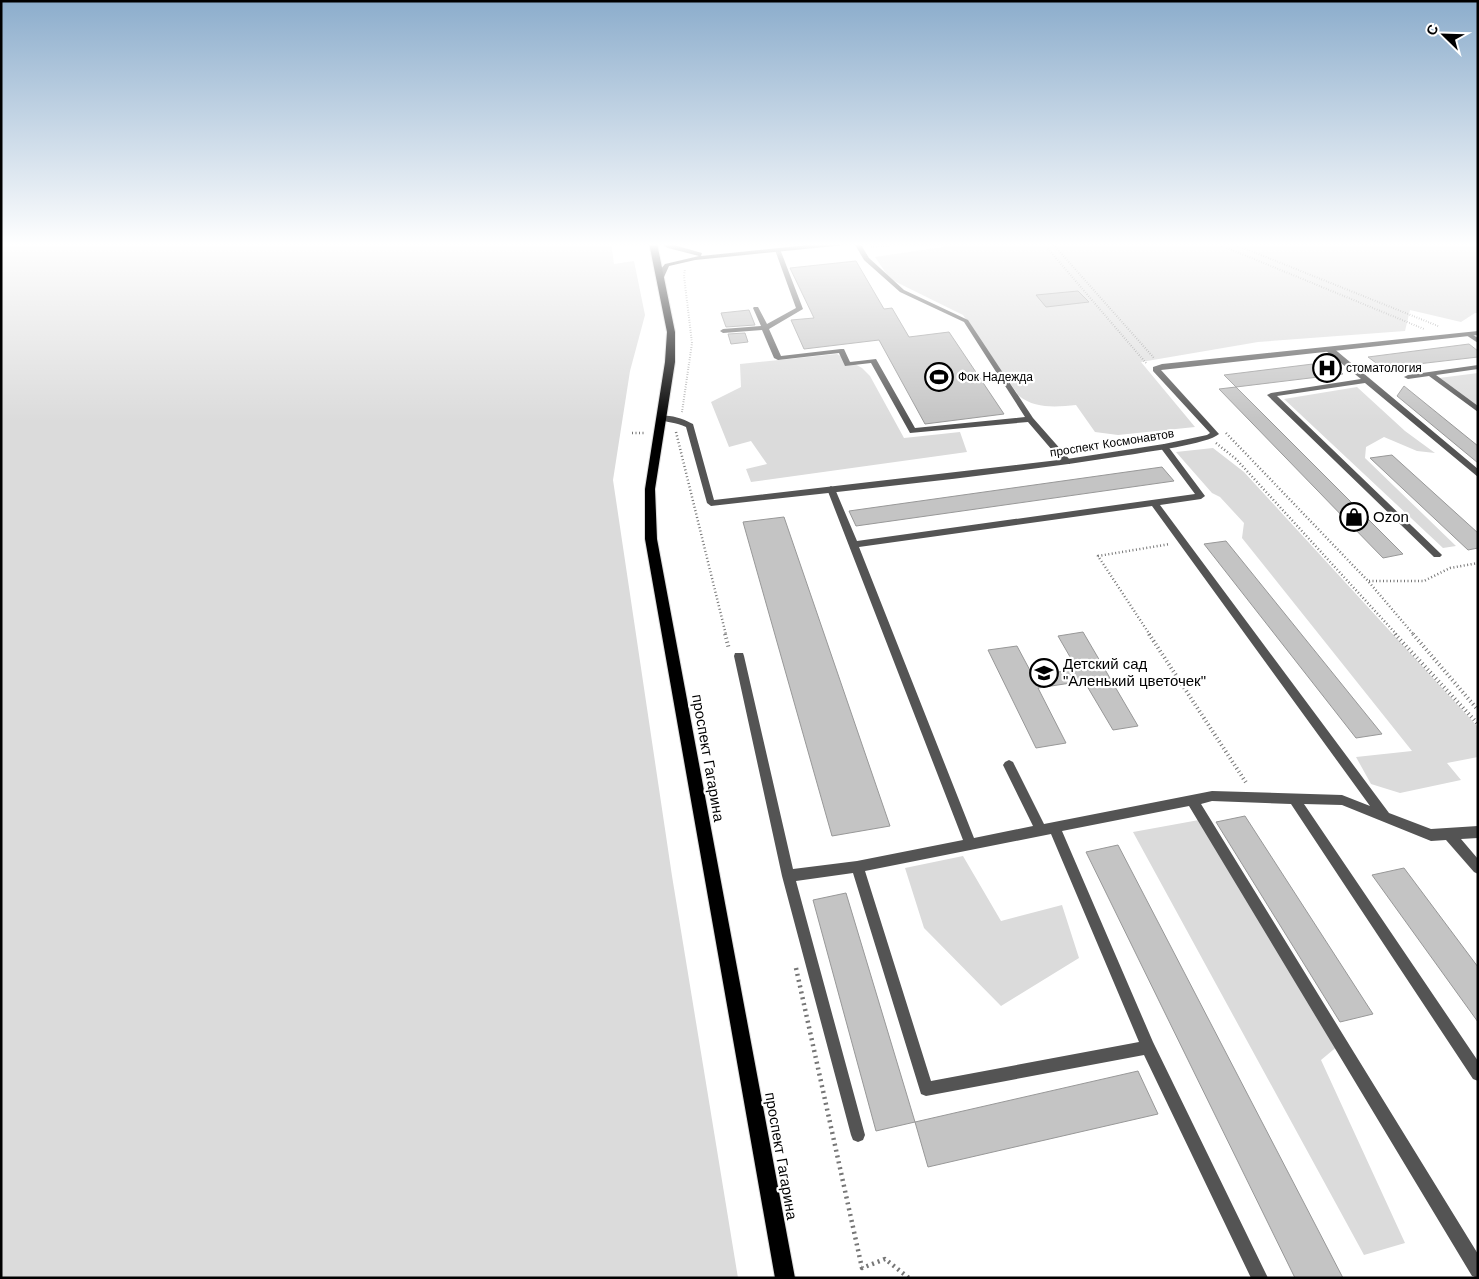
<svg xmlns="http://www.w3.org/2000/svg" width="1479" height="1279" viewBox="0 0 1479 1279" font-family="Helvetica,sans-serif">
<rect width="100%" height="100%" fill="#fff"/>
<path fill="#dbdbdb" d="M 1,243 L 611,243 L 614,264 L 634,261 L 645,315 L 630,371 L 613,480 L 672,876 L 738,1278 L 1,1278 Z
M 970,243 L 1478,243 L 1478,313 L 1475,313 L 1461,322 L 1410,310 L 1405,331 L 1258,342 L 1141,362 L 1195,427 L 1118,435 L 1095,432 L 1076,405 C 1057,407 1035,409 1019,396 L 963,315 L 890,279 L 875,257 Z
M 837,354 L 862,368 L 870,376 L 904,438 L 960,432 L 967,452 L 751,482 L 746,469 L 767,464 L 751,441 L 729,447 L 711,402 L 741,387 L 740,364 Z
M 1478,373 L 1478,407 L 1439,378 Z
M 1357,387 L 1405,431 L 1435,453 L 1417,451 L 1384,437 L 1366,447 L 1365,458 L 1456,546 L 1443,548 L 1284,399 Z
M 1213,448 L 1244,472 L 1478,727 L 1478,757 L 1447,763 L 1461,780 L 1400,793 L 1371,784 L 1356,757 L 1412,751 L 1242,538 L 1244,523 L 1220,497 L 1212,493 L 1176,452 Z
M 1199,820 L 1339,1045 L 1321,1060 L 1405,1243 L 1364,1255 L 1133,832 Z
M 963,856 L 1001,921 L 1062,905 L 1079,958 L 1001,1006 L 924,928 L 905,868 Z"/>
<path fill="#c4c4c4" stroke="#989898" d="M 856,261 L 884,309 L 892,308 L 909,337 L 949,332 L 1004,414 L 925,424 L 879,340 L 804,349 L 791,320 L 814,318 L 790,268 Z
M 1078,291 L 1089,302 L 1046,307 L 1036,295 Z
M 749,310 L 755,325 L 726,327 L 721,313 Z
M 745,333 L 748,342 L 731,344 L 728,334 Z
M 1469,344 L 1478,351 L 1478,357 L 1383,368 L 1368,357 Z
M 1329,362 L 1343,374 L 1236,387 L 1224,375 Z
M 1404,386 L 1478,446 L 1478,463 L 1397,396 Z
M 1236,387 L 1403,554 L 1383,558 L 1219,389 Z
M 1392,455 L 1478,533 L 1478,548 L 1468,550 L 1370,458 Z
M 1162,467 L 1174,481 L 856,526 L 849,511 Z
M 784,517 L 890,826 L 832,836 L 743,522 Z
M 1226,541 L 1382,734 L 1356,738 L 1204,544 Z
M 1083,632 L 1138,726 L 1113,730 L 1084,681 L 1038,688 L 1066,743 L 1036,748 L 988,650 L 1017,646 L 1033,676 L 1077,669 L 1058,636 Z
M 1245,816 L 1373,1014 L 1340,1022 L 1216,822 Z
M 1118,845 L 1343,1278 L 1295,1278 L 1086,852 Z
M 1404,868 L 1478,967 L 1478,1022 L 1372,875 Z
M 846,893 L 915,1122 L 876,1131 L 813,900 Z
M 1138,1071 L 1158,1114 L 928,1167 L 915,1122 Z"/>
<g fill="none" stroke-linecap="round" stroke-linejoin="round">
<defs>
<path id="primary" d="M 649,243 L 657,243 L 675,332 L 675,362 L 655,489 L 657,539 L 795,1278 L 775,1278 L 645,539 L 645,489 L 665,362 L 667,332 Z"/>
</defs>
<use href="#primary" stroke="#dbdbdb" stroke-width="2"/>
<path stroke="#767676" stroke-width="2" stroke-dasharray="0.5 2" stroke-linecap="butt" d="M 1043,243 L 1146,363
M 1052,243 L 1154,358
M 1215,243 L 1424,329
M 1231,243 L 1438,326
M 871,247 L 917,243
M 682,412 L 692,343 L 684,276 L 685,269"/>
<path stroke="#767676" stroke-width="2.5" stroke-dasharray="1 2.5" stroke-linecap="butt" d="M 676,432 L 726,635
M 632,433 L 646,433
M 1226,433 L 1368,581 L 1414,635
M 1216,443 L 1236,459 L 1397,635
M 1369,581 L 1424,581 L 1450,568 L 1478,563
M 1150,635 L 1098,556 L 1170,544"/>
<path stroke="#767676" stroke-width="4" stroke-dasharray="1 3" stroke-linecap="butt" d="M 725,634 L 729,649
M 1149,634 L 1247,784
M 1395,634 L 1478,724
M 1413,634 L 1478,710"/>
<path stroke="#767676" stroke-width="4.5" stroke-dasharray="2 4" stroke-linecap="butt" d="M 796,968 L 862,1268 L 885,1259 L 909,1278"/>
<path fill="#545454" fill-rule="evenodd" d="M 854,243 L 860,243 L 869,258 L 904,290 L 968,320 L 1033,418 L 1070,460 L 1070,464 L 1064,464 L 1028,422 L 910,433 L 871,363 L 845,366 L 839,353 L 778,360 L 774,358 L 762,330 L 723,333 L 720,331 L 723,329 L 761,326 L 753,308 L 754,307 L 758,307 L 767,324 L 796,308 L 775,250 L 780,249 L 803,309 L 769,329 L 781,356 L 841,349 L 844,349 L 850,362 L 876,359 L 915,428 L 1025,417 L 964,322 L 900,292 L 864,260 Z
M 1466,333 L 1470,333 L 1478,338 L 1478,343 L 1466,335 Z
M 1326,347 L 1332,347 L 1478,469 L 1478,477 L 1365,383 L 1277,396 L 1440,553 L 1442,555 L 1440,557 L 1434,557 L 1267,395 L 1271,393 L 1361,379 L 1326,351 Z
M 1478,365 L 1478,369 L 1436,375 L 1478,406 L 1478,412 L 1429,376 L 1408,379 L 1404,377 L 1408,375 Z
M 1164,444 L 1167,445 L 1205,496 L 1201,499 L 1160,505 L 1389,813 L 1431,829 L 1478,826 L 1478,838 L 1461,839 L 1478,859 L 1478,874 L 1474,872 L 1446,840 L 1431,841 L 1342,805 L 1304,804 L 1478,1061 L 1478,1081 L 1473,1079 L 1291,804 L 1212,801 L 1201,804 L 1478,1254 L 1478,1278 L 1472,1276 L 1189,806 L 1062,831 L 1153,1042 L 1268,1278 L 1251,1278 L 1144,1055 L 926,1096 L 921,1094 L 853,873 L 796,881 L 865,1135 L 863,1140 L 858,1142 L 853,1140 L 851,1135 L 782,876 L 734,656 L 735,653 L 743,653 L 744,656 L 793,869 L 857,861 L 963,840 L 827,489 L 831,486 L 835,489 L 857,541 L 1195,494 L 1160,447 ZM 1152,506 L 1370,806 L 1342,795 L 1212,791 L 1044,824 L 1013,762 L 1009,760 L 1005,762 L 1003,765 L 1033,826 L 974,838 L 859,547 ZM 1051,834 L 1139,1042 L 931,1081 L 865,871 Z"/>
<path fill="#545454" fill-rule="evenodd" d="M 1478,331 L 1478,335 L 1161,370 L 1219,434 C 1208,444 1146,452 1128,455 C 990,477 850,490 711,506 L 707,503 L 686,427 C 677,422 665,423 657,418 C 666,412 684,419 693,424 L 714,500 L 1067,459 L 1164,444 L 1207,435 L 1210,433 L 1153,371 L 1153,367 L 1162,364 Z"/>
<path fill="#212121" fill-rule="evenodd" d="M 659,243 L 667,243 L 702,253 L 701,256 L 827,243 L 848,243 L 845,245 L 695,260 L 669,266 L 664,277 L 661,279 L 658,277 L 660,270 L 665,264 L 699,256 L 668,248 Z"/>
<use href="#primary" fill="#000" fill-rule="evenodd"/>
</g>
<linearGradient id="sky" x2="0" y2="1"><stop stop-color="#8cadcc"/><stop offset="0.58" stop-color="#fff"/><stop offset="1" stop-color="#fff" stop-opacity="0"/></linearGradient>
<rect width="1479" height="422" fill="url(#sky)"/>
<defs>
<symbol id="hospital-ring" viewBox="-11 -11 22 22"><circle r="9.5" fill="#fff" stroke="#000" stroke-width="1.5"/><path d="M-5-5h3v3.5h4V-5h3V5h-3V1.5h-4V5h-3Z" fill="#000"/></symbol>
<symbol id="stadium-ring" viewBox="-11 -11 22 22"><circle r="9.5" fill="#fff" stroke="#000" stroke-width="1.5"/><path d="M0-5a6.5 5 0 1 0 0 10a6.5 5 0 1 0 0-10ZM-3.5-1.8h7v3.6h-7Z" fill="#000"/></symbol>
<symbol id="shop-ring" viewBox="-11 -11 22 22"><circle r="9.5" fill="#fff" stroke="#000" stroke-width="1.5"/><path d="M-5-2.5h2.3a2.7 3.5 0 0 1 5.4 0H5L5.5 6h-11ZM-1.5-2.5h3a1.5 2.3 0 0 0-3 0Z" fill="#000"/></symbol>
<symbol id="school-ring" viewBox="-11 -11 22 22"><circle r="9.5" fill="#fff" stroke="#000" stroke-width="1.5"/><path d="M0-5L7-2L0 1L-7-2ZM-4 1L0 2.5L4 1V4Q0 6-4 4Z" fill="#000"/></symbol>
</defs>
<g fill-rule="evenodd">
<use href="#hospital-ring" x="1311" y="352" width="32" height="32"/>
<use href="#stadium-ring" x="923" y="361" width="32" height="32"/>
<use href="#shop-ring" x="1338" y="501" width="32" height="32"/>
<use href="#school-ring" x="1028" y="657" width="32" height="32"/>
</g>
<g text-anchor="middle" stroke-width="4.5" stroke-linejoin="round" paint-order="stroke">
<g font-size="12" fill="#000" stroke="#fff" text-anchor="start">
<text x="1346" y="372">стоматология</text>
<text x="958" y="381">Фок Надежда</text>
</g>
<g font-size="12" fill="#000" stroke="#fff">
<text transform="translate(1112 443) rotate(-9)" y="4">проспект Космонавтов</text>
</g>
<g font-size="15" fill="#000" stroke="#fff" text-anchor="start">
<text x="1373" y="522">Ozon</text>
<text x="1063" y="669">Детский сад<tspan x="1063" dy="17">"Аленький цветочек"</tspan></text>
</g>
<g font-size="15" fill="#000" stroke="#fff">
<text transform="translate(708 758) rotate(80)" y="5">проспект Гагарина</text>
<text transform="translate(781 1156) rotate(80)" y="5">проспект Гагарина</text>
</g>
</g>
<rect width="1479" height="1279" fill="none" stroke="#000000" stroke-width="5"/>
<g transform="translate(1444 35) rotate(293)" stroke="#ffffff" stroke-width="4" paint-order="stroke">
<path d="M0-4L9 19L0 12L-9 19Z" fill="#000000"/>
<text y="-8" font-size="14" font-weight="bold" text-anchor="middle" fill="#000000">С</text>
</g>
</svg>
